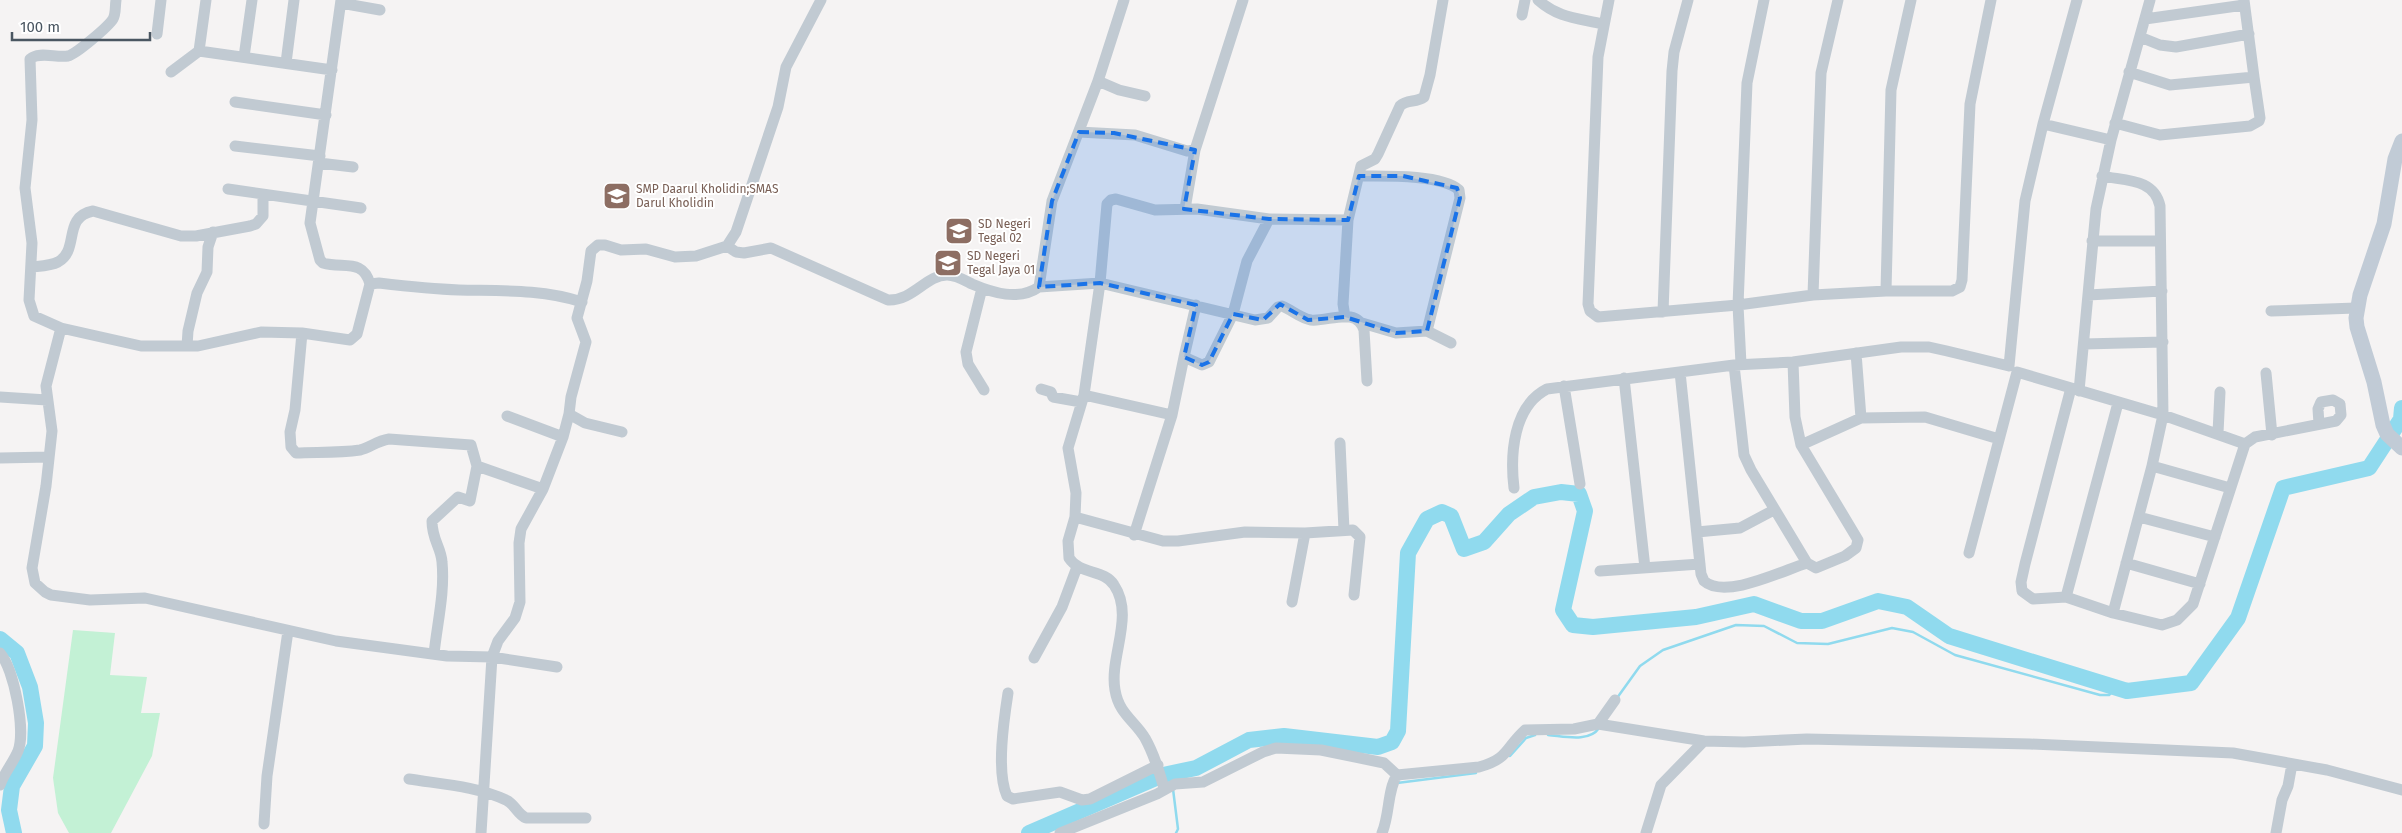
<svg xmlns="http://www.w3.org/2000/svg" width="2402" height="833" viewBox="0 0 2402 833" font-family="'Fira Sans',sans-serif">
<rect width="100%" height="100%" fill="#f5f3f3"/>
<path fill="#c3f1d5" d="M 73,630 L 115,633 L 110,675 L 147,677 L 141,713 L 160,713 L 152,756 L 111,833 L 69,833 L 58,813 L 53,778 Z"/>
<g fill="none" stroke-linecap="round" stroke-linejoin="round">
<path stroke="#90daee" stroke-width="2.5" d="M 1617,698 L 1640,666 L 1663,650 L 1736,625 L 1764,626 L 1797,643 L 1828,644 L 1892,628 L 1913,632 L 1955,655 L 2100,695 L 2109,695 L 2117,687
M 1548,735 C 1563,736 1589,743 1599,728
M 1510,756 L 1526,738 L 1535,735
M 1397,783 L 1476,773
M 1173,789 L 1178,829 L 1176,833"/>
<path stroke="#90daee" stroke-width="16" d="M 0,639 L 17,653 L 30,687 L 36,723 L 35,746 L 12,786 L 9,810 L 14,833
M 1029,833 L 1163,775 L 1196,768 L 1249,740 L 1284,736 L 1378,747 L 1392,742 L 1398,731 L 1408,553 L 1427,519 L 1442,512 L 1451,516 L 1464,549 L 1484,542 L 1509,514 L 1534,497 L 1561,492 L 1579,494 L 1585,511 L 1563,610 L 1573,625 L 1593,627 L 1696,617 L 1754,604 L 1801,621 L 1822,621 L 1878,601 L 1907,607 L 1949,636 L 2127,691 L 2191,683 L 2238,618 L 2283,488 L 2369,468 L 2401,419 L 2402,408"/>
<path stroke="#c1cad2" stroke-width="11" d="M 116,0 C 115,6 116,14 113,19 C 108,27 76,54 68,56 C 56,58 39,51 30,59 L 32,120 L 25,188 L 32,243 L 29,300 L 34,316 L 61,328 L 141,346 L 198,346 L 261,332 L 302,333 L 350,340 L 357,334 L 370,284 C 363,258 343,269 323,263 L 320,260 L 310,223 L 341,0
M 206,0 L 199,51 L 332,70
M 1538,0 C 1558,18 1577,18 1603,24
M 1609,0 L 1598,57 L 1588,304 L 1590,311 L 1598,317 L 1738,305 L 1813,295 L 1886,291 L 1952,291 L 1960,287 L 1962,280 L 1970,104 L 1991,0
M 2244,0 L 2254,77
M 341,3 L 380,10
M 1522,15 L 1525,0
M 2145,19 L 2244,5
M 157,34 L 161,0
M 2140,37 L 2160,45 L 2176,47 L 2249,34
M 244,57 L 252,0
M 286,63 L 294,0
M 171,72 L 199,51
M 1098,81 L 1119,90 L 1145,96
M 235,102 L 326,115
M 2115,123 L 2160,135 L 2250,126 L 2259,121 L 2260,118 L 2254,77 L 2170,85 L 2129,72
M 2043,124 L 2111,140 L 2096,209 L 2079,391
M 1079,132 L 1135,135 L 1187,151 L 1195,150 L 1243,0
M 2111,140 L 2150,0
M 235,146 L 320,156
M 319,163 L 353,167
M 1359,176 C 1382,176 1442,174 1459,190 L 1460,198 L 1427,331
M 2102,176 C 2125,181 2154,178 2160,206 L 2163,415 L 2152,466 L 2113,613
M 228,189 L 361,208
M 1185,209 L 1195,150
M 1348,220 L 1361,166 L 1375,159 L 1378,154 L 1400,106 C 1407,99 1416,103 1424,97 L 1430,75 L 1443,0
M 2092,241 L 2160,241
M 727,246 L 736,252 L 744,253 L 771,248 L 888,300 C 913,301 926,275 947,275 C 956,275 964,280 972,284 C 993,293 1019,301 1039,287 L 1052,201 L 1098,81 L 1124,0
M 31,267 C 39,266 50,266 58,262 C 80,250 62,217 93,211 L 181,236 L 196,236 L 250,226 L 256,224 L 263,216 L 263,195
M 370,284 L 379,283 C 405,286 433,289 459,290 C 501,291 542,289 582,302
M 1039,287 L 1100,283 L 1255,320 L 1268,318 L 1278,307 L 1282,306 C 1292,310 1300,318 1311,320 C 1328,322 1357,306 1364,330 L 1367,381
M 982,288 L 966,352 L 968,364 L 984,390
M 1886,291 L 1891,90 L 1911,0
M 1813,295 L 1821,73 L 1838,0
M 2088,295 L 2162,291
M 2271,311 L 2356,308
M 1663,312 L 1672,71 L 1674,52 L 1688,0
M 1345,317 L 1343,304 L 1348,220 L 1269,219 L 1197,209 L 1155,210 L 1116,199 L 1111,200 L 1107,204 L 1100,283 L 1084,395 L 1068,448 L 1076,493 L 1075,517 L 1163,541 L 1178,541 L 1245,532 L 1305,533 L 1353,530 L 1360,537 L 1354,595
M 1362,323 L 1396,333 L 1427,331 L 1451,343
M 61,328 L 46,386 L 52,431 L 46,486 L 32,568 L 35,583 L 45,592 L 51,595 L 90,600 L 145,598 L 336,641 L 447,656 L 492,657 L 557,667
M 302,333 L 295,410 L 290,432 L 291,447 L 296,453 C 317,452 339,453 360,450 C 370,448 376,441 389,439 L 471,445 L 477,466 L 470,501 L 458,497 L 432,521 C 432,540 441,547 442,562 C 445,593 437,624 434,654
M 2084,344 L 2163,342
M 187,346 L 188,331 L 197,293 L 207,272 L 208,247 L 213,232
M 1184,357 L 1196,305
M 1793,362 L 1795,417 L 1801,445 L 1861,418 L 1856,353
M 1741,364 L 1738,305 L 1747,83 L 1764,0
M 1734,365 L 1744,455 L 1751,470 L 1807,563 L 1816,568 L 1845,556 L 1856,548 L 1858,540 L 1801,445
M 1680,372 L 1701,574 L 1704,581 C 1725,600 1784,570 1807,563
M 2266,373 L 2272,435
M 1624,378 L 1645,568
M 1564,386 L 1580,484
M 1041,389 L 1051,392 L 1053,397 L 1081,402
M 1084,395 L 1172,415
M 0,397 L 47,400
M 569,414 L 585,423 L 622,432
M 507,416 L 563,437
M 1861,418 L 1925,417 L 1999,439
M 2218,433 L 2220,392
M 1340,443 L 1344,530
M 2245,444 L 2255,437 L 2336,421 L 2341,415 L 2340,404 L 2333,400 L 2321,402 L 2318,409 L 2319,424
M 0,458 L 49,457
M 477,466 L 543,489
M 2152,466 L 2230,488
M 1514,488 C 1510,455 1513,406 1547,389 L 1734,365 L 1793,362 L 1901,347 L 1929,347 L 1947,351 L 2009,366 L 2025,201 L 2043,124 L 2077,0
M 1075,517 L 1068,541 L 1069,558 C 1080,575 1104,569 1114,585 C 1135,616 1109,657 1115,690 C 1119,714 1134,720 1145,738 C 1154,754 1159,771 1164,788
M 2139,517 L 2215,537
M 1697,532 L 1740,528 L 1774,510
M 1134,535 L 1172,415 L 1184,357 L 1202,365 L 1209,362 L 1233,314 L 1247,261 L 1269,219
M 1969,553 L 2017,372 L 2163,415 L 2245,444 L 2193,604 L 2177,620 L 2162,625 L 2113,613 L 2066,597 L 2033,599 L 2022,591 L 2021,582 L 2025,564 L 2071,388
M 2126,563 L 2200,584
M 1600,571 L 1700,564
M 2066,597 L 2118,403
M 1292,602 L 1305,533
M 0,653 C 14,669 26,731 18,751 C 13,763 4,773 0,785
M 1034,658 L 1062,607 L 1077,567
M 1008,693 C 1004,719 996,772 1007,796 L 1013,799 L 1060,792 L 1082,800 L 1090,799 L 1158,765
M 1598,724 L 1615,700
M 409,779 C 440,784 477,786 506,800 C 515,804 517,814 526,818 L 586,818
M 264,824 L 267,776 L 288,631
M 481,833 L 492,657 L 498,641 L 515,618 L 520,602 L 519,543 L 521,529 L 543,489 L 563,437 L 569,414 L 571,397 L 586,342 L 577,318 L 587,281 L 591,251 L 598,245 L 605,245 L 621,250 L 646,249 L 675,257 L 696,256 L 727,246 L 736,232 L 778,107 L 786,67 L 821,0
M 1060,833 L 1157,794 L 1175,784 L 1203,782 L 1263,752 L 1276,748 L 1321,750 L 1384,763 L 1397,775 L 1479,767 C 1509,759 1505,748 1525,730 L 1574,729 L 1598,724 L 1704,741 L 1744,742 L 1807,739 L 2030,744 L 2233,753 L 2327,770 L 2402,790
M 1382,833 C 1390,814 1387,791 1397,775
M 1646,833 L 1661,785 L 1704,741
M 2276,833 L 2282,800 L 2288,786 L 2292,764"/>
<path stroke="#c1cbd6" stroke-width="15" d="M 2402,141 L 2395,159 L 2384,224 L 2360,295 L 2356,318 L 2357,327 L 2374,382 L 2383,425 L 2387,434 L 2402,448"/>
</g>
<path fill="#1a73e8" fill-opacity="0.2" stroke="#1a73e8" stroke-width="4" stroke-dasharray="10 6" stroke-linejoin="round" d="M 1079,132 L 1114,133 L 1195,150 L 1184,209 L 1269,219 L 1348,220 L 1359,176 L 1403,176 L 1457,188 L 1460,198 L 1427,331 L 1396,333 L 1345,317 L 1308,320 L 1280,304 L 1263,320 L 1233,314 L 1209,362 L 1202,365 L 1184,357 L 1196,305 L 1100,283 L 1039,287 L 1052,201 Z"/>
<defs>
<symbol id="school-square" viewBox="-11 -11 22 22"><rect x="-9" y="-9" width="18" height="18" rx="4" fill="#8d6e63" stroke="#fff"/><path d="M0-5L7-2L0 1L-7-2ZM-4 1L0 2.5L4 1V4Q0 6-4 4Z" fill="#fff"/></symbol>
</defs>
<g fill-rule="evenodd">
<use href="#school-square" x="601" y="180" width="32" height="32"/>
<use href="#school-square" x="943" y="215" width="32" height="32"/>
<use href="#school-square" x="932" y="247" width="32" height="32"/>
</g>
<g text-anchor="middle" stroke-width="4" stroke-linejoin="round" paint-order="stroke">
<g font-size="12" fill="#785e54" stroke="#fff" text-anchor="start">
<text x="636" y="193">SMP Daarul Kholidin;SMAS<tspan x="636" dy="14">Darul Kholidin</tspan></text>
<text x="978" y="228">SD Negeri<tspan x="978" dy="14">Tegal 02</tspan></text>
<text x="967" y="260">SD Negeri<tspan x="967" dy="14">Tegal Jaya 01</tspan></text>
</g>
</g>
<path d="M12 32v8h138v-8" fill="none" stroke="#4a5661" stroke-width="2.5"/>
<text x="20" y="32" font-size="15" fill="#4a5661" stroke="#ffffff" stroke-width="4" paint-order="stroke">100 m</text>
</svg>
